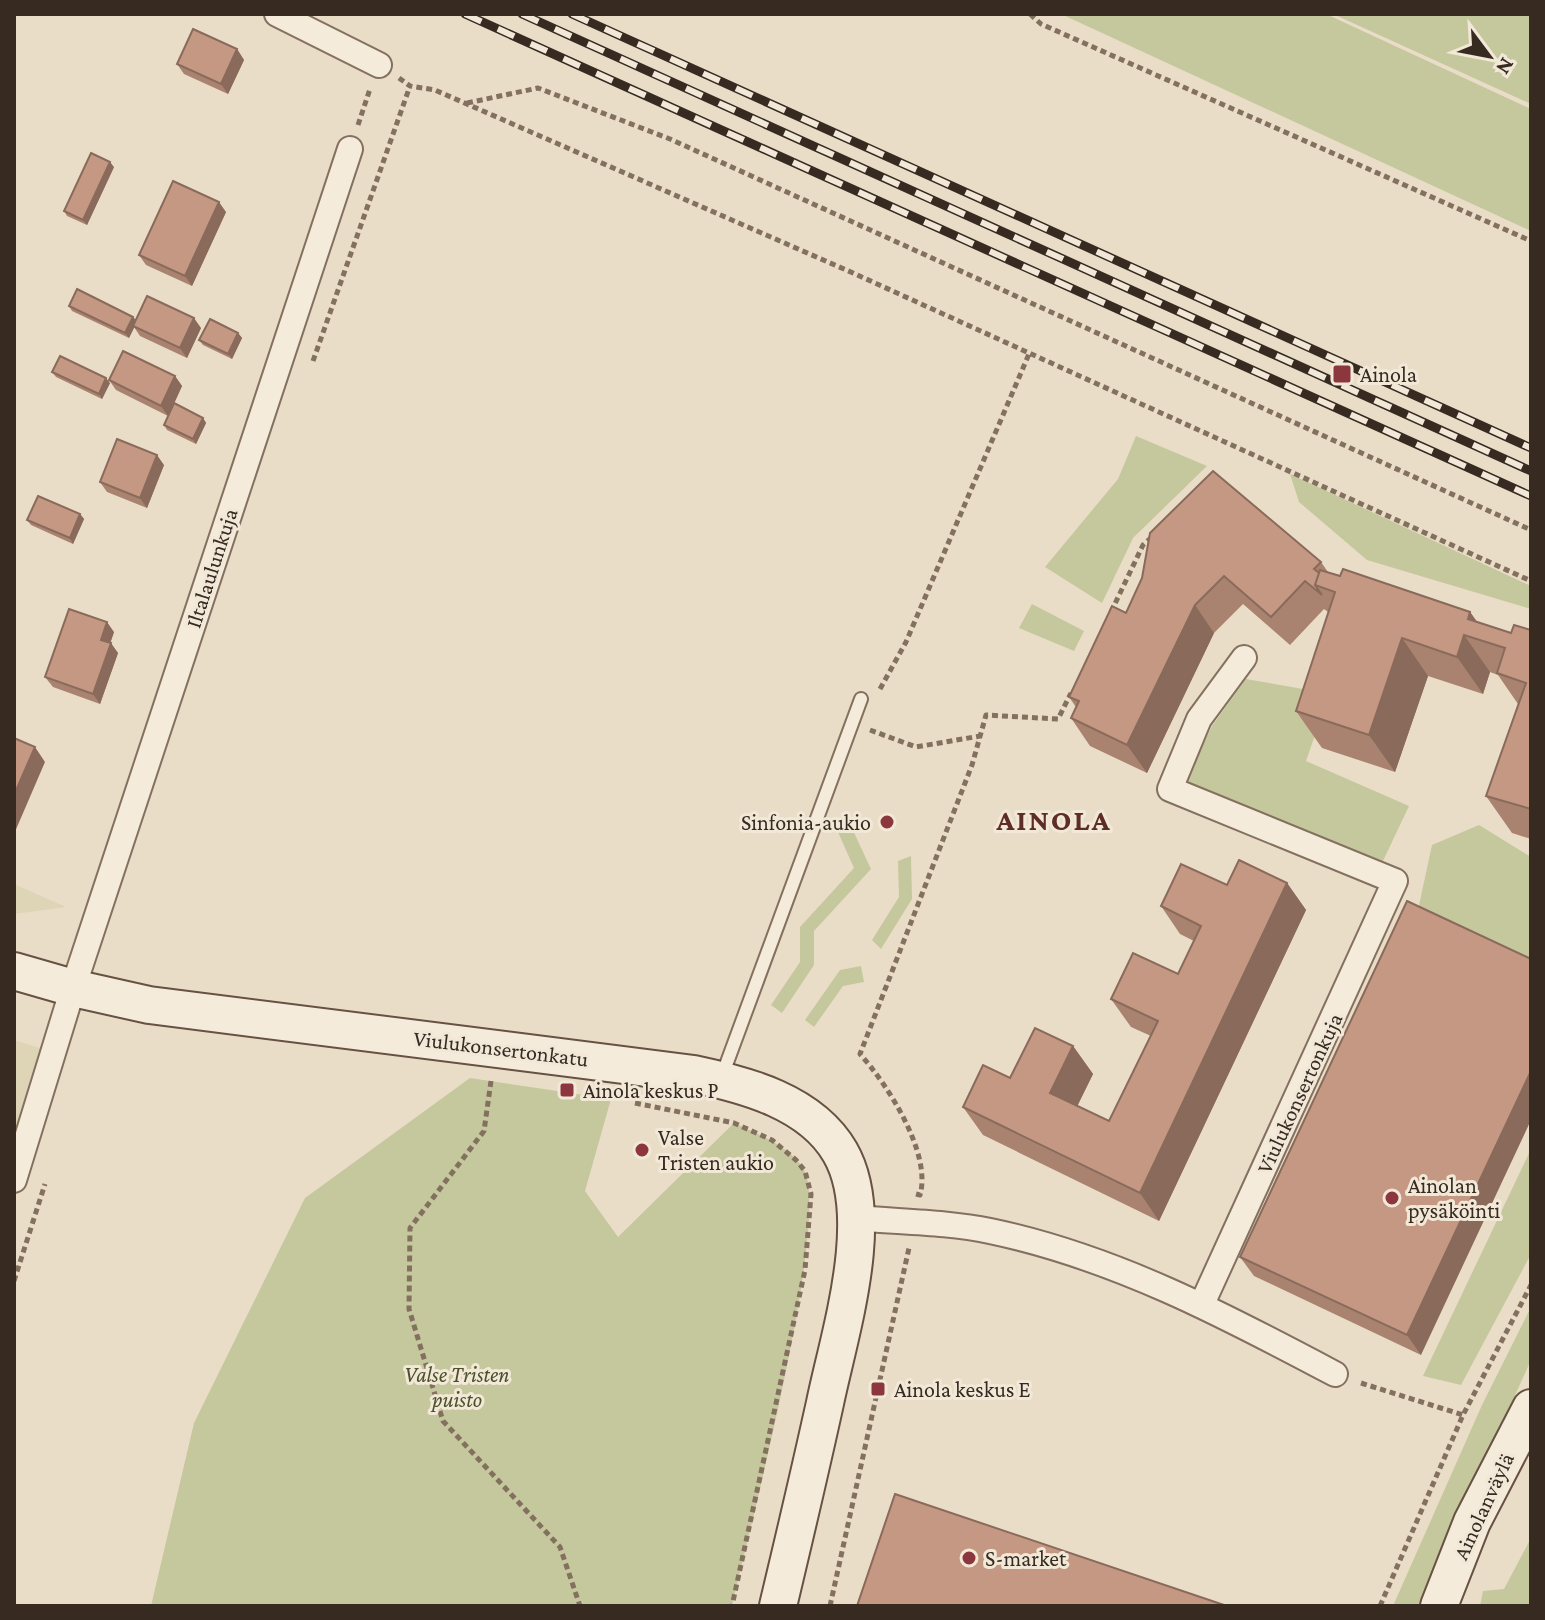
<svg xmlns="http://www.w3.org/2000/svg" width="1545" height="1620" viewBox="0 0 1545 1620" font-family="'Crimson Pro',serif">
<rect width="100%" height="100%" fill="#eaddc8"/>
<path fill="#ded5b7" d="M 14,884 L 66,907 L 14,914 Z
M 14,1040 L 40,1048 L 14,1134 Z"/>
<path fill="#c5c79d" d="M 1061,14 L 1326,14 L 1531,109 L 1531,231 Z
M 1333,14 L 1531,14 L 1531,104 Z
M 1136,436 L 1207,466 L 1133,538 L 1102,603 L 1045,567 L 1118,479 Z
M 1290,474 L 1531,586 L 1531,609 L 1367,560 L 1299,502 Z
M 1032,604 L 1084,631 L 1074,651 L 1019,628 Z
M 1340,663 L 1306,761 L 1409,806 L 1383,861 L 1185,783 L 1212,726 L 1246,679 L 1303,689 Z
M 850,824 L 871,869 L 814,931 L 814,965 L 782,1013 L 771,1005 L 800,962 L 800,927 L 854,868 L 837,830 Z
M 1479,825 L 1531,857 L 1531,964 L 1418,910 L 1432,845 Z
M 911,856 L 912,899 L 881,949 L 872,940 L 899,897 L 898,861 Z
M 861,966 L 864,982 L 843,986 L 814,1027 L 805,1020 L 840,970 Z
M 470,1078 L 611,1099 L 585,1191 L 618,1237 L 734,1123 C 758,1134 790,1146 804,1170 C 831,1219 748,1535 732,1606 L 151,1606 L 194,1423 L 305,1198 Z
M 1531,1149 L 1531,1254 L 1461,1385 L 1423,1376 Z
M 1531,1307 L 1531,1360 L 1420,1606 L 1393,1606 L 1482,1405 Z
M 1531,1538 L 1531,1606 L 1480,1606 L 1483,1591 L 1504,1589 Z"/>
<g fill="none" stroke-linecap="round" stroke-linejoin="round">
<defs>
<path id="lane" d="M 722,1076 L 861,699"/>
<path id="street" d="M 277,14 L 379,65
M 14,1180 L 73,988 L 350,149
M 856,1218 C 900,1222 947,1222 990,1231 C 1114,1257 1224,1315 1335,1374
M 1202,1304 L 1395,881 L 1170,789 L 1199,719 L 1244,658"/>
<path id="secondary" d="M 14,971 L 73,988 L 149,1005 L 694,1074 C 746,1085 811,1102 840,1152 C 878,1217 839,1335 825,1403 C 810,1471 794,1539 778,1606
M 1439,1606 L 1472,1522 L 1531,1408"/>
</defs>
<use href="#lane" stroke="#84705f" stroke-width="16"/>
<use href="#street" stroke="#84705f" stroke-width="28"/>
<use href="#secondary" stroke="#665142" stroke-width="40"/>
<path stroke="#84705f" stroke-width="5" stroke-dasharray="6 4" stroke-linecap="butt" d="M 1030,14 L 1041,24 L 1531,241
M 399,78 L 410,86 L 435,90 L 853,273 L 1531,581
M 467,103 L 538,88 L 670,139 L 1531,530
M 358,125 L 370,89
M 313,361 L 410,86
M 1111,612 L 1143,545 L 1152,537
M 880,689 L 906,642 L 1029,354
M 870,730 L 916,747 L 980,736
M 491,1081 L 484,1131 L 410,1228 L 409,1309 L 443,1421 L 560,1547 L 580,1606
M 635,1103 L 734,1123 L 772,1140 L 796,1160 L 805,1171 L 811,1194 L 805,1270 L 732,1606
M 916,1194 L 920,1195 C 932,1153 887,1084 860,1054 L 972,765 L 986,715 L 1058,719 L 1071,693
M 14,1281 L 45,1184
M 1361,1383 L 1463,1415
M 830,1606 L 909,1248
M 1380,1606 L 1463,1415 L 1531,1285"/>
<use href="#lane" stroke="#f5ebdb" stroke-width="12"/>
<use href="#street" stroke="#f5ebdb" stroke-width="24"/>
<use href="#secondary" stroke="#f5ebdb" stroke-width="36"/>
<defs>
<path id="rail" d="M 465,14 L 1531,496
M 522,14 L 1531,471
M 572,14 L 1531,448"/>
</defs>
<use href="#rail" stroke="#362a21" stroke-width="9"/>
<use href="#rail" stroke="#f2e8d7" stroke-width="6" stroke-dasharray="18" stroke-linecap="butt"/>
</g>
<path fill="#a98370" d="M 237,49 L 244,60 L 228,94 L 184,74 L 177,64 Z
M 114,167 L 87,225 L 67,216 L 64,211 Z
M 226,212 L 192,286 L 146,265 L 139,255 Z
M 69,306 L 133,317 L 136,320 L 201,328 L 187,358 L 140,336 L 134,327 L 129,338 L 72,311 Z
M 238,333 L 242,338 L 232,359 L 203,345 L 199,340 Z
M 52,372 L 110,383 L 102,399 L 56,377 Z
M 175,376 L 182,386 L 174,404 L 203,418 L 206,423 L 196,444 L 167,430 L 164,425 L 168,416 L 116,390 L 109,380 Z
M 164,465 L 147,508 L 107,492 L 100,482 Z
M 80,514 L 84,519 L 73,544 L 31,525 L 27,520 Z
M 1321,562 L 1328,572 L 1470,612 L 1477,622 L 1511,633 L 1531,630 L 1531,839 L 1512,833 L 1486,796 L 1518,704 L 1498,675 L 1490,672 L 1483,694 L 1428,676 L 1395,772 L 1322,748 L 1296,711 L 1328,612 L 1324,609 L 1290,645 L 1243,604 L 1214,633 L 1147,773 L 1090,746 L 1071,718 L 1076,707 L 1069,697 L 1126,613 L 1142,578 Z
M 114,632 L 110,643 L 118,653 L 100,704 L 53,687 L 45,677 Z
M 1287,883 L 1306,910 L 1159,1221 L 983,1135 L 963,1107 L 1010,1078 L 1073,1046 L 1093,1074 L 1077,1106 L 1109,1121 L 1151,1036 L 1131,1027 L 1111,999 L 1178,974 L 1194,941 L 1180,934 L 1161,906 L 1227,885 Z
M 1407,901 L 1421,1355 L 1254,1276 L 1240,1257 Z"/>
<path fill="#896a5b" d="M 237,49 L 244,60 L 228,94 L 221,84 Z
M 110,162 L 114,167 L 87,225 L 83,220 Z
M 219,202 L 226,212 L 192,286 L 185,276 Z
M 133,317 L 137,322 L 129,338 L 125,333 Z
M 194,318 L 201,328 L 187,358 L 180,348 Z
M 238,333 L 242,338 L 232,359 L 228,354 Z
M 175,376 L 182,386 L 168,416 L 161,406 Z
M 106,378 L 110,383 L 102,399 L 99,394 Z
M 203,418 L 206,423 L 196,444 L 193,439 Z
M 157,455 L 164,465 L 147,508 L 140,498 Z
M 80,514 L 84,519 L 73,544 L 70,538 Z
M 1195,605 L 1214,633 L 1147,773 L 1127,745 Z
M 1470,612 L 1493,644 L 1468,619 Z
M 107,622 L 114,632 L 108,650 L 101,640 Z
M 1464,635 L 1490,672 L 1483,694 L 1457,657 Z
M 1402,638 L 1428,676 L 1395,772 L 1369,735 Z
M 111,643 L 118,653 L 100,704 L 93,694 Z
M 35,747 L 45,762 L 14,834 L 14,795 Z
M 1287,883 L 1306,910 L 1159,1221 L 1140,1193 Z
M 1073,1046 L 1093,1074 L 1070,1121 L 1050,1093 Z
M 1531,1071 L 1531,1120 L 1421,1355 L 1407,1335 Z"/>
<path fill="#c49882" stroke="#896a5b" stroke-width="2" d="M 193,29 L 237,49 L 221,84 L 177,64 Z
M 91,153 L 110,162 L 83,220 L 64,211 Z
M 173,181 L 219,202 L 185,276 L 139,255 Z
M 77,289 L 133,317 L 125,333 L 69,306 Z
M 147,296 L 194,318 L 180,348 L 133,326 Z
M 210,319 L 238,333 L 228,354 L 199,340 Z
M 123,351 L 175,376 L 161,406 L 109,380 Z
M 60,356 L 106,378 L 99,394 L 52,372 Z
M 174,403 L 203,418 L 193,439 L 164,425 Z
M 117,439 L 157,455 L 140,498 L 100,482 Z
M 1213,471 L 1321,562 L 1314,569 L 1319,573 L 1315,585 L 1322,595 L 1305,581 L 1271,617 L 1224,576 L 1195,605 L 1127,745 L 1071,718 L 1079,701 L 1069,697 L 1112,606 L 1126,613 L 1142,578 L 1150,533 Z
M 38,496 L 80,514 L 70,538 L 27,520 Z
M 1343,569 L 1470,612 L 1468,619 L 1511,633 L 1514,625 L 1531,630 L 1531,809 L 1486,796 L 1526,683 L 1497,673 L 1505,648 L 1464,635 L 1457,657 L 1402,638 L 1369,735 L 1296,711 L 1335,592 L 1315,585 L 1320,570 L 1340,576 Z
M 69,609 L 107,622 L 101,640 L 111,643 L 93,694 L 45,677 Z
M 14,738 L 35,747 L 14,795 Z
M 1239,860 L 1287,883 L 1140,1193 L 963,1107 L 983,1065 L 1010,1078 L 1035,1028 L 1073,1046 L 1050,1093 L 1109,1121 L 1158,1021 L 1111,999 L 1133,953 L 1178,974 L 1201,926 L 1161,906 L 1181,864 L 1227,885 Z
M 1407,901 L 1531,959 L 1531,1071 L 1407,1335 L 1240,1257 Z
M 895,1494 L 1227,1606 L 857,1606 Z"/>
<g fill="#8c363d" stroke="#f2e8d7" stroke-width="3">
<rect x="1332" y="364" width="20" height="20" rx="4"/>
<circle cx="887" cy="822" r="8"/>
<rect x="559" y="1082" width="16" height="16" rx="4"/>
<circle cx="642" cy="1150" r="8"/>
<circle cx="1392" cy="1198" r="8"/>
<rect x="870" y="1381" width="16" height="16" rx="4"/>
<circle cx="969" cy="1558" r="8"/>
</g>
<g text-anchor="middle" stroke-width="6" stroke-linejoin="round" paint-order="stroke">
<g font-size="22" fill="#362a21" stroke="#f2e8d7" text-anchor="start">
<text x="1360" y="382">Ainola</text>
<text x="871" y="830" text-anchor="end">Sinfonia-aukio</text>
<text x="583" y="1098">Ainola keskus P</text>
<text x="658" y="1145">Valse<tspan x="658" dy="25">Tristen aukio</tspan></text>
<text x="1408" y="1193">Ainolan<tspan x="1408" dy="25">pysäköinti</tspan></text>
<text x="894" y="1397">Ainola keskus E</text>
<text x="985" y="1566">S-market</text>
</g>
<g font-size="22" fill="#362a21" stroke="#f2e8d7">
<text transform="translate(211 568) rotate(-72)" y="8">Iltalaulunkuja</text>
<text transform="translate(501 1048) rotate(7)" y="8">Viulukonsertonkatu</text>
<text transform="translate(1299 1093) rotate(-65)" y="8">Viulukonsertonkuja</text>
<text transform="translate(1483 1506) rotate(-65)" y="8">Ainolanväylä</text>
</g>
<g font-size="22" font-style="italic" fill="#49502a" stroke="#f2e8d7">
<text x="457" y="1382">Valse Tristen<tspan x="457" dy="25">puisto</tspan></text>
</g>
<g font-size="30" font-weight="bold" letter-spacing="2" fill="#5e2d25" stroke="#f2e8d7">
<text x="1054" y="830">AINOLA</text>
</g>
</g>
<rect width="1545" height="1620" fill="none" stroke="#362a21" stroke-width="32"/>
<g transform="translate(1489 56) rotate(122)" stroke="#f2e8d7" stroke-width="6" paint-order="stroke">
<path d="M0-6L14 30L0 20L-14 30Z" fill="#362a21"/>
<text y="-12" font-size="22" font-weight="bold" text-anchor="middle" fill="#362a21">N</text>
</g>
</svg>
